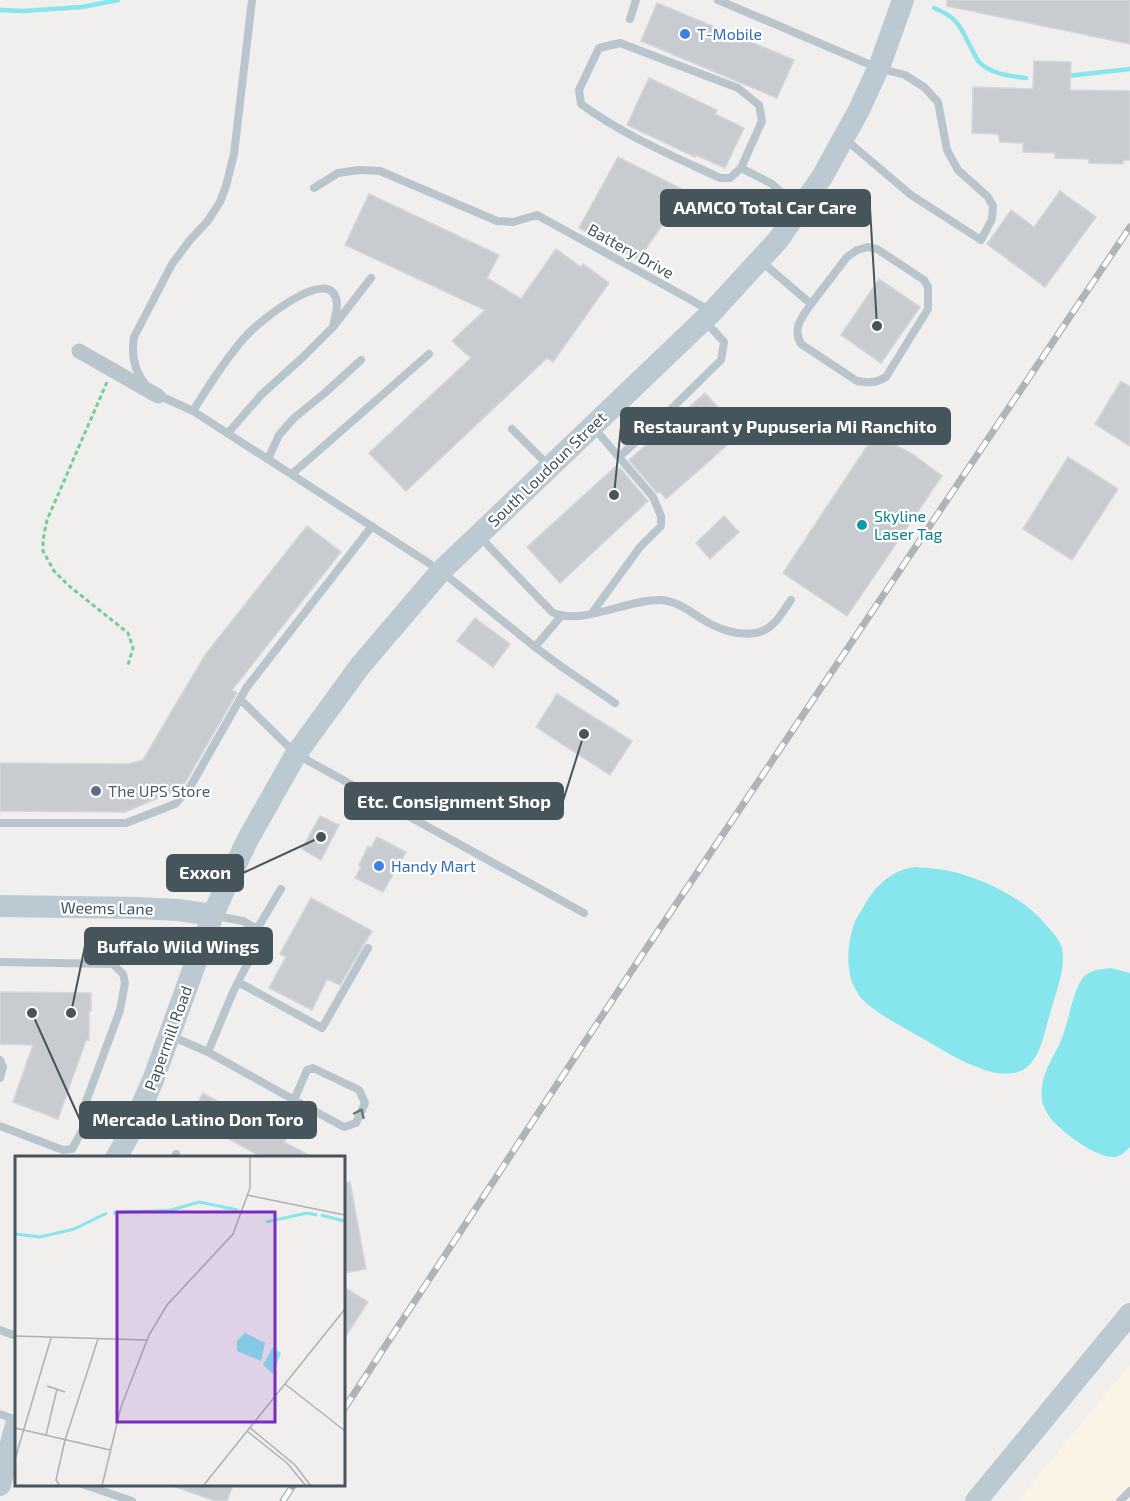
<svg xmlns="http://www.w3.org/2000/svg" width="1130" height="1501" viewBox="0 0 1130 1501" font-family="'Exo 2',sans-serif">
<rect width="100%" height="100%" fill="#f1eeee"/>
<path fill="#fcf3e7" d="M 1130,1365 L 1130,1501 L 1018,1501 L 1102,1398 Z"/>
<path fill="#87e5ed" d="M 914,867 C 927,868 942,869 954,872 C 988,881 1025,899 1047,926 C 1053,933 1060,940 1062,948 C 1066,967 1056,993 1051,1010 C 1045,1029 1042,1055 1026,1068 C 1014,1077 995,1074 982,1069 C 961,1062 941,1049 922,1038 C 901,1026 878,1015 861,998 C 858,994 854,987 852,982 C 846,965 848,941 854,924 C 856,918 860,913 863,908 C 874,887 890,871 914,867 Z
M 1111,968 L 1130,973 L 1130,1147 C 1126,1151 1121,1156 1115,1157 C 1098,1159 1063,1133 1052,1120 C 1048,1115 1043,1107 1042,1100 C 1041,1093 1042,1084 1044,1077 C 1048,1063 1058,1050 1063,1035 C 1069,1019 1073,992 1082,979 C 1088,970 1101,969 1111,968 Z"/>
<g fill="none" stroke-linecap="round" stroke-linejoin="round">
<path stroke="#87e5ed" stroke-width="4.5" d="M 934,8 C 955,16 960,25 969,44 C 972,49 975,56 978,61 C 990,74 1010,76 1026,78
M 0,10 L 24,11 L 82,7 L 118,0
M 1067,76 L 1130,69"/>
</g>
<path fill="#c8ccd1" stroke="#d2d5da" stroke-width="1.5" d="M 947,0 L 1130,0 L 1130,44 L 947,6 Z
M 657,3 L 794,60 L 777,98 L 641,41 Z
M 1034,61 L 1071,62 L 1070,90 L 1130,91 L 1130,160 L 1123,160 L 1123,164 L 1089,163 L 1089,159 L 1055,158 L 1055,153 L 1023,152 L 1023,143 L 1000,142 L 998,134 L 972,133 L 973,87 L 1033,89 Z
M 649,78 L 717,110 L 715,114 L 744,128 L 725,168 L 696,155 L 695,157 L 627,125 Z
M 618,157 L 686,191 L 638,260 L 579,228 Z
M 1060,191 L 1096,217 L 1045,287 L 987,244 L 1011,210 L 1034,227 Z
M 369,194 L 499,255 L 487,278 L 521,299 L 556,249 L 581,267 L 583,264 L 609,283 L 553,362 L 547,358 L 406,491 L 369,453 L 471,358 L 452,341 L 485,310 L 345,245 Z
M 879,279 L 920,307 L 881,363 L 841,335 Z
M 1121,381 L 1130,387 L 1130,446 L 1095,424 Z
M 705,393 L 741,433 L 666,499 L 659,491 L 657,493 L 629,460 Z
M 875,434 L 912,454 L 942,476 L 847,616 L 783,573 Z
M 1068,457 L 1118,489 L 1072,560 L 1023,529 Z
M 615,467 L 618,470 L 620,468 L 648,501 L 560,583 L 527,547 Z
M 724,516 L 739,532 L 710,559 L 696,543 Z
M 307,526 L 341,552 L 232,690 L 237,693 L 185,783 L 180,789 L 125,812 L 0,811 L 0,763 L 129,764 L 143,760 L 205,655 Z
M 475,618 L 510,644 L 493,667 L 457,641 Z
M 557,694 L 632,741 L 610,775 L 536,727 Z
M 320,816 L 339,825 L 321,860 L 302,849 Z
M 377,837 L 406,852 L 383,892 L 355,878 L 361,867 L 359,865 L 368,846 L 371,848 Z
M 311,898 L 372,931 L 340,985 L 327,979 L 312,1010 L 269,988 L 286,957 L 280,954 Z
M 0,992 L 91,993 L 91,1011 L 89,1011 L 89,1040 L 86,1040 L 58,1119 L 13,1102 L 33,1045 L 0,1044 Z
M 203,1093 L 286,1139 L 284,1142 L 314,1158 L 263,1158 L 190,1117 Z
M 350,1182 L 366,1269 L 344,1273 L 344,1183 Z
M 344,1287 L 368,1302 L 344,1339 Z
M 174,1485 L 233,1485 L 227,1501 L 215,1501 L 173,1486 Z"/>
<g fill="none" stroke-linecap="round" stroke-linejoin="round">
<path stroke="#73ce95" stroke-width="3" stroke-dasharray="4.5 3" stroke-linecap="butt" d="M 107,382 L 47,520 L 43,540 L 43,551 L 48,560 L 54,571 L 68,585 L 128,633 L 133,648 L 128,665"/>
<path stroke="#b9c5cc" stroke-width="8" d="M 718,0 L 878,68 L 905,75 L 924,87 L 938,102 L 947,150 L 958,170 L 988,197 L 993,206 L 992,219 L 981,240 L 911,195 L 845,139
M 630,19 L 636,0
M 741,168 L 730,178 L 720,178 C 673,156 623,135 581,104 L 579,90 L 599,48 L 620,43 L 738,88 L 759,105 L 762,121 L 741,168 L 772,184 L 797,206
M 314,188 L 338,173 L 359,170 L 380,171 L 497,221 L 513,222 L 537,215 L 711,311
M 761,261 L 811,304 C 802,317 792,328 801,344 L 857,381 C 868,383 876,383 886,377 L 928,309 L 928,287 L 924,280 L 877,249 L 868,247 L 857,250 L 847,257 L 811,304
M 146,385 C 134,371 131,355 134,337 L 172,264 L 190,240 L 207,222 L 220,202 L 226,186 L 234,154 L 252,0
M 158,395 L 193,411 L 441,571 L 535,647 L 562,667 L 615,703
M 193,411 C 209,385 226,358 246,336 C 257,323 334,260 337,304 C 337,312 334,320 333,327
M 512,429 L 549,466
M 228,433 L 261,395 L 303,357 L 333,327 L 371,278
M 619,457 L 667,413 L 721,360 L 724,342 L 705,321
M 268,459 L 279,435 L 294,418 L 326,392 L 361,360
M 292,474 L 429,354
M 479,536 L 552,612 C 579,627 631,598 661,600 C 677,601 689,611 702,619 C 717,629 738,636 755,633 C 774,630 781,614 791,600
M 592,613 L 640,547 L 661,526 L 661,516 L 653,497 L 595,429
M 535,647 L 562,615
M 240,699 L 296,754 L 584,913
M 0,823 L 126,823 L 175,804 L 190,787 L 247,687 L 372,526
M 257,929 L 281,889
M 0,962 L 113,964 L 123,974 L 125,983 L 120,1010 L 84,1107 L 86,1115 L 89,1118 L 128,1132
M 238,982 L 322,1028 L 368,948
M 171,1036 L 208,1052 L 294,1100 L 344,1127 L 356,1123 L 365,1103 L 359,1090 L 313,1068 L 307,1070 L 294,1100
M 208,1052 L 233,992 L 259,941 L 259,930 L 243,921 L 216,916
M 0,1060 L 3,1067 L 0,1078
M 0,1126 L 63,1150 L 72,1149 L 89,1118
M 175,1158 L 176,1154
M 0,1330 L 16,1336
M 0,1414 L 16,1420
M 82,1484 L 132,1501
M 1120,1501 L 1130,1491"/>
<path stroke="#b9c5cc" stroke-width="15" d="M 79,351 L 158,396"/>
<path stroke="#bbc9d3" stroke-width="22" d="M 0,906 L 137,908 L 178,910 L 213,915
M 116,1158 L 130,1133 L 153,1080 L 213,915 L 228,881 L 248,839 L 296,754 L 360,666 L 441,571 L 712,312 L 778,240 L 822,177 L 859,110 L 881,62 L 903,0
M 0,1485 L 16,1425
M 976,1501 L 1130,1314"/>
<defs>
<path id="rail" d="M 344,1409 L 642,955 L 1130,227
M 283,1501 L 294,1484"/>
</defs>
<use href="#rail" stroke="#b0b4b9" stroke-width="7"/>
<use href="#rail" stroke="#fff" stroke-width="4.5" stroke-dasharray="14" stroke-linecap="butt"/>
</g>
<defs><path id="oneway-chevron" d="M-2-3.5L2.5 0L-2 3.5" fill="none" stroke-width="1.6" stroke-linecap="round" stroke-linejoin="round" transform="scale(1.5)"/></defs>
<use stroke="#68767e" href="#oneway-chevron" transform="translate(360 1113) rotate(-65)"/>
<g fill="#3f7fe0" stroke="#fff" stroke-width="2">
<circle cx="685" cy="34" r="6"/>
<circle cx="379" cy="866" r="6"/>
</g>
<circle fill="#0f9aa8" stroke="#fff" stroke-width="2" cx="862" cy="525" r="6"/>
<circle fill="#5c6f8a" stroke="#fff" stroke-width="2" cx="96" cy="791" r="6"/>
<g text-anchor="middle" stroke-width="4.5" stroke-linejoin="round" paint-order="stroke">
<g font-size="16" fill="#366cbe" stroke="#fff" text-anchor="start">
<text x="697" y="40">T-Mobile</text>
<text x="391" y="872">Handy Mart</text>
</g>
<g font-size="16" fill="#46545c" stroke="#fff">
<text transform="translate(631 251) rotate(29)" y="6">Battery Drive</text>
<text transform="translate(547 469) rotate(-44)" y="6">South Loudoun Street</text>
<text transform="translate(107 908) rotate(1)" y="6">Weems Lane</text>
<text transform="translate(168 1038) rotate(-70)" y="6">Papermill Road</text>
</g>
<g font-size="16" fill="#0d838f" stroke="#fff" text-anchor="start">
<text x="874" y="522">Skyline<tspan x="874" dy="18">Laser Tag</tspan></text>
</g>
<g font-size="16" fill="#4e5e75" stroke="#fff" text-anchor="start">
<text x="108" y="797">The UPS Store</text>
</g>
</g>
<g transform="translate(15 1156)">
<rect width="330" height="330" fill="#f1eeee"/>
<path d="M 230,177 L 250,187 L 246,205 L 222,195 L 222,185 ZM 258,191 L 266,197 L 258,218 L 248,209 Z" fill="#87e5ed"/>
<path fill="none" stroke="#87e5ed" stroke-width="3" d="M 98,57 L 156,54 L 184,46 L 223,54M 306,59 L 329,65M 251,66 L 292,57 L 302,59M 0,78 L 25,81 L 59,73 L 92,57"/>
<path fill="none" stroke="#adb0b4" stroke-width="1.5" d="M 232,39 L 330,59M 0,180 L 132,184M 270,228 L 330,275M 32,230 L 50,236M 234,271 L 280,309 L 296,330M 0,272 L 95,294M 232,275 L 272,307 L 291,330M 31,279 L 42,233M 0,303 L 36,182M 45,330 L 41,324 L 50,284 L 83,183M 87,330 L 106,251 L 134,179 L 152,149 L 218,78 L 235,32 L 235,0M 188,330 L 330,153"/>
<path fill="#7b2cbf" fill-opacity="0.15" stroke="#7b2cbf" stroke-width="3" d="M 102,56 L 260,56 L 260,266 L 102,266 Z"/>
<rect width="330" height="330" fill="none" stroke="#46545c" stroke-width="3"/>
</g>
<path fill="none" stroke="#46545c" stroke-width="2" d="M877 326L870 208M614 495L621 426M584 734L563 801M321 837L243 873M71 1013L85 946M32 1013L80 1120"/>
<g fill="#46545c" stroke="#fff" stroke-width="2">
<circle cx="877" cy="326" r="6"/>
<circle cx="614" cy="495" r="6"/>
<circle cx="584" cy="734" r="6"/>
<circle cx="321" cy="837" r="6"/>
<circle cx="71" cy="1013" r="6"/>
<circle cx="32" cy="1013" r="6"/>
</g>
<g fill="#46545c" stroke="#46545c" stroke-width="2">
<rect x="661" y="190" width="209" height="36" rx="6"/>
<rect x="621" y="408" width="329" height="36" rx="6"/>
<rect x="345" y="783" width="218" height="36" rx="6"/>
<rect x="167" y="855" width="76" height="36" rx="6"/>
<rect x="85" y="928" width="187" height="36" rx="6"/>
<rect x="80" y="1102" width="236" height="36" rx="6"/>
</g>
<g font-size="18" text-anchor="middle" font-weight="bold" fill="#fff">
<text x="765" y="214">AAMCO Total Car Care</text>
<text x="785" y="433">Restaurant y Pupuseria Mi Ranchito</text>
<text x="454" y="808">Etc. Consignment Shop</text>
<text x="205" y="879">Exxon</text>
<text x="178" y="953">Buffalo Wild Wings</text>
<text x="198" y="1126">Mercado Latino Don Toro</text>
</g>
</svg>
